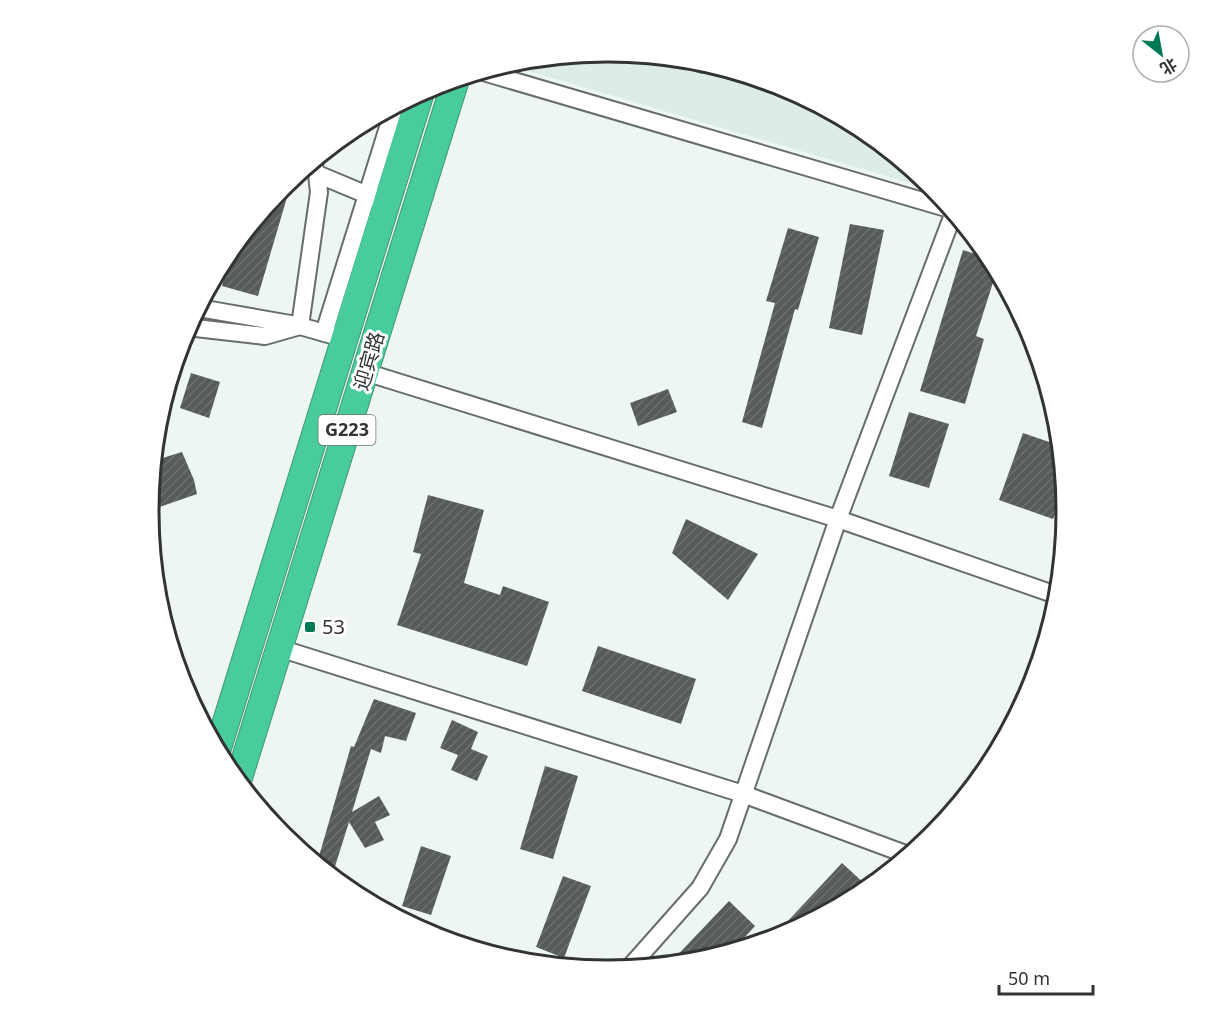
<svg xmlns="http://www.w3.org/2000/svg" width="1215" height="1021" viewBox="0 0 1215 1021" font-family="'Noto Sans','Noto Sans SC',sans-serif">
<defs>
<pattern id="building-hatch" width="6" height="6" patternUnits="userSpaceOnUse" patternTransform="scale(1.5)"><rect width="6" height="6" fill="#565d59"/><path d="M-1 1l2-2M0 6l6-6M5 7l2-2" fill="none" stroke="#6b716e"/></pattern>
</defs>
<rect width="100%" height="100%" fill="#eef6f2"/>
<path fill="#ddede5" d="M 608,51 L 697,60 L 784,86 L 863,129 L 937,191 L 505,64 L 518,60 Z"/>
<path fill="url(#building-hatch)" d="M 662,56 L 697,60 L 711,64 L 702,74 L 661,60 Z
M 293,177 L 258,296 L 222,286 L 234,244 L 283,185 Z
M 850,224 L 884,230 L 862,335 L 829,328 Z
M 788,228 L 819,237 L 798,310 L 795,309 L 762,428 L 742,422 L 775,303 L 766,301 Z
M 963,250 L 991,259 L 997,270 L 976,336 L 984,339 L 965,404 L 920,391 Z
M 191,373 L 220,382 L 209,418 L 180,408 Z
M 668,389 L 677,412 L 638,426 L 630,403 Z
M 909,412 L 949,424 L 929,488 L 889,476 Z
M 1023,433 L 1061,446 L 1065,487 L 1053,519 L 999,500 Z
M 182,452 L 194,480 L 197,494 L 148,511 L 153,461 Z
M 428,495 L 484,510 L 464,583 L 500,595 L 503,586 L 549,602 L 527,666 L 397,625 L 421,554 L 413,552 Z
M 686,519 L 758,554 L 728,600 L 672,553 Z
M 598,646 L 696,679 L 681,724 L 582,691 Z
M 374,699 L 416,713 L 406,741 L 385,736 L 381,753 L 371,749 L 352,812 L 379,796 L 390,815 L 375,822 L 384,840 L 365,848 L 349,822 L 332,876 L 317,863 L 351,746 L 354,747 Z
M 452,720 L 478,732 L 471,749 L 488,756 L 477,781 L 451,770 L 458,755 L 440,748 Z
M 545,766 L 578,776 L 553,859 L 520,849 Z
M 421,846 L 451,856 L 431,915 L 402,906 Z
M 842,863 L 866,885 L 856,896 L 783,935 L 772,938 Z
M 563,876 L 591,886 L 564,958 L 536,947 Z
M 729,901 L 755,926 L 732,951 L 697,961 L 669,964 Z"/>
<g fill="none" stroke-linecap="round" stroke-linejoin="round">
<defs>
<path id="minor" d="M 480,71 L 953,210
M 312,162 L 317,174 L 319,192 L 300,326 L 335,336
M 317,174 L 377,199
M 200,302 L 199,308 L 296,325
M 187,327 L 265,336 L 300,326
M 324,333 L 395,105
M 365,372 L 838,519 L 1059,596
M 279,648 L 743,794 L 908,855
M 629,968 L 700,888 L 728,839 L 838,519 L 954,212"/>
<path id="highway" d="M 217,751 L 421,92
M 238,781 L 456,79"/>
</defs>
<use href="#minor" stroke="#666d6a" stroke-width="20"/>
<use href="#highway" stroke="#419777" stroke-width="28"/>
<use href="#minor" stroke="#fff" stroke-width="16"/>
<use href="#highway" stroke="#49cc9c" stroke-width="26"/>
</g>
<rect fill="#007957" stroke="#fff" stroke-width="2" x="304" y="621" width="12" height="12" rx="3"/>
<g text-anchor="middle" stroke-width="6" stroke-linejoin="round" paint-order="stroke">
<rect fill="#fff" stroke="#6f7170" stroke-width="1.5" x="318.5" y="415" width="57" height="30" rx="4.5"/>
<g font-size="18" font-weight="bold" fill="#313432">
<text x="347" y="436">G223</text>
</g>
<g font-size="20" fill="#313432" stroke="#fff">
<text transform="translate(369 361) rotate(-73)" y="7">迎宾路</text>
</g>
<g font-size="20" fill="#313432" stroke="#fff" text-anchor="start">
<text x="322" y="634">53</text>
</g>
</g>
<path d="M0 0H1215V1021H0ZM607 62H608A448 448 0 0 1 1056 510V512A448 448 0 0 1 608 960H607A448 448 0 0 1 159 512V510A448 448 0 0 1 607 62Z" fill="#fff" fill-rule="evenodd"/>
<path fill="none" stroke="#313432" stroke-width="3" d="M607 62H608A448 448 0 0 1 1056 510V512A448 448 0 0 1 608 960H607A448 448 0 0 1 159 512V510A448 448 0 0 1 607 62Z"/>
<g transform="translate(1161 54) rotate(149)"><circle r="28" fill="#ffffff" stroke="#adaead" stroke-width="1.5"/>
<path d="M0-4.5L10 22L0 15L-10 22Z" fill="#007957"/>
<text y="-9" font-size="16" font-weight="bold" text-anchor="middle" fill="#313432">北</text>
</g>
<path d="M999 985v9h94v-9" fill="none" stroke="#313432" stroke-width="3"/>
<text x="1008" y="985" font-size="18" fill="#313432" stroke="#ffffff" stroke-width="4.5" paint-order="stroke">50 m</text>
</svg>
